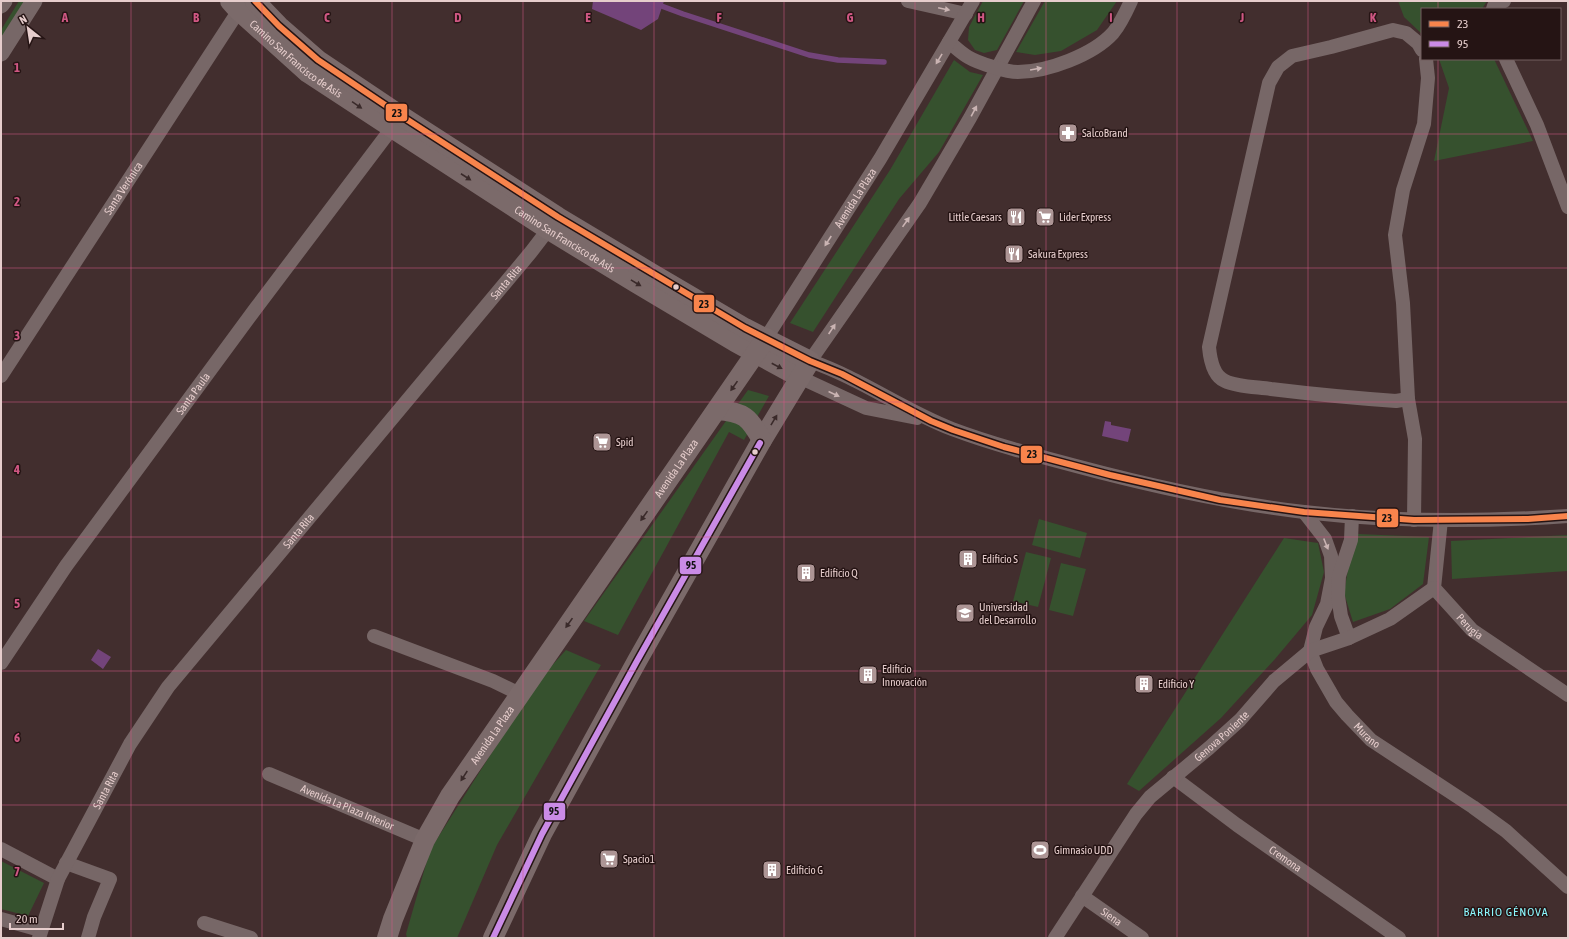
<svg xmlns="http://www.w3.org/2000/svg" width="1569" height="939" viewBox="0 0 1569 939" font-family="'Asap Condensed',sans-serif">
<rect width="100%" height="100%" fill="#422e2e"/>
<path fill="#36512e" d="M 19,1 L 26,1 L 1,39 L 1,30 Z
M 983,1 L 1024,1 L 997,50 L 984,53 L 975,50 L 968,40 L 969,27 Z
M 1045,1 L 1117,1 L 1097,30 L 1061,51 L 1035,55 L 1016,52 Z
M 1398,1 L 1487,1 L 1482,9 L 1422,9 L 1422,34 L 1404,17 Z
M 1439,59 L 1494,59 L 1533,141 L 1434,161 L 1449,88 Z
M 954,60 L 970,72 L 983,75 L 939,152 L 899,199 L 813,332 L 790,323 L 890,170 Z
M 748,390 L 769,396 L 744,440 L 729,432 L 618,635 L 584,621 Z
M 1039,519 L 1087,533 L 1080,558 L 1032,545 Z
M 1358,534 L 1429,537 L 1423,584 L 1390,609 L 1353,622 L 1344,593 L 1349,563 Z
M 1568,535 L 1568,571 L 1452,579 L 1451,541 Z
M 1284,538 L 1318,543 L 1324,572 L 1312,615 L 1275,659 L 1221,718 L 1139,791 L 1127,784 Z
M 1026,552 L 1051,558 L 1038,607 L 1013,601 Z
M 1061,563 L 1086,569 L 1073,616 L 1049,610 Z
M 566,650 L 601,665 L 497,845 L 457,938 L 407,938 L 406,934 L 430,850 L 536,683 Z
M 1,861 L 44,883 L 28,916 L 1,909 Z"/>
<path fill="#73447a" d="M 593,1 L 664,1 L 658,19 L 641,30 L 592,9 Z
M 1105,421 L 1111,422 L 1111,425 L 1131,429 L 1128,442 L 1102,436 Z
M 98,649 L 111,657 L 103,669 L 91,660 Z"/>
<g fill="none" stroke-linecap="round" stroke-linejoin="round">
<path stroke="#73447a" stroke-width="5.5" d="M 648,1 L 683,14 L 809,55 L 838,60 L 884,62"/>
<g stroke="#776767" stroke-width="14">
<path d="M 908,1 L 966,14"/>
<path d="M 1034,1 L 970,118 L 920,203 L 810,361 C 860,378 903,410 952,429 C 992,444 1034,455 1076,466 C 1151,486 1227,503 1304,512 C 1392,522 1480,522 1568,516"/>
<path d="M 1493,9 L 1494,6 L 1504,1"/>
<path d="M 949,42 C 955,47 961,53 968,57 C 978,63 1006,72 1018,72 C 1047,72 1093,55 1113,33 C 1121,23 1126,12 1131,1"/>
<path d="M 1506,59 L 1537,125 L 1568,207"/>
<path id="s1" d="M 766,338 L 880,159 L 973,1"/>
<path id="s2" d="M 1,376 L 245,1"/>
<path d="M 799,377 L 866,408 L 917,418"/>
<path d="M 1408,399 L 1396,401 C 1354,398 1312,394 1271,389 C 1258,387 1237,387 1225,381 C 1213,376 1210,358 1209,347 L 1269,83 L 1278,67 L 1292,56 L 1331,47 L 1393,30 L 1406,33 L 1418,43 L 1422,50"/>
<path id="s3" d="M 1304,512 L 1325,539 L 1331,556 L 1332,578 L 1327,604 L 1316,627 L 1310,651 L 1317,669 L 1336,702 L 1347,715 L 1371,740 L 1473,807 L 1506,831 L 1568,887"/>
<path d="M 1414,520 L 1415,439 L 1408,399 L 1403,303 L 1395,235 L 1403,190 L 1424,124 L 1428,78 L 1426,59"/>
<path id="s4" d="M 1441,520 L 1434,588 L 1472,630 L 1568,695"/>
<path d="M 374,636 L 493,681 L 520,694"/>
<path d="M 1349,638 L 1341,616 L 1338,596 L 1339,576 L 1351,540 L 1352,516"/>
<path id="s5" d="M 1,663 L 66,566 L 256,308 L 392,128"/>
<path id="s6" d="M 269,774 L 425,840"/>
<path id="s7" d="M 1173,777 L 1237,825 L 1399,938"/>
<path d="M 1,849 L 58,879"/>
<path d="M 66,863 L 110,879 L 94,917 L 88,938"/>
<path id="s8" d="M 1082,896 L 1142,938"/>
<path d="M 1,919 L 40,930"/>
<path d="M 204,923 L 251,938"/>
<path id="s9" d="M 39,938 L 58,879 L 130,744 L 168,687 L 531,252 L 554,222"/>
<path id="s10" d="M 1055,938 L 1136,814 L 1150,797 L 1209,748 L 1240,720 L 1274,681 L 1310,651 L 1349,638 L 1390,619 L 1434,588"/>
</g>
<path stroke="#776767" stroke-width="17" d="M 1,5 L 4,1
M 1,53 L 34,1"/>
<g stroke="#7b6a6a" stroke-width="20">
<path id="s11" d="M 230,1 L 238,10 L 308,73 L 392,128 L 549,230 L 636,283 L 735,342 L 799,377"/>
<path d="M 255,1 L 279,26 L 318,60 L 400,115 L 558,217 L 653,274 L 745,328 L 810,361 L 762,440 L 637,661 L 542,834 L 493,938"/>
<path d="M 717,410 C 744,412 749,417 762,440"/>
<path id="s12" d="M 387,938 L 393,919 L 425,840 L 450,796 L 766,338"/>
</g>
<defs>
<path id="bus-1" d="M 255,1 L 279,26 L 318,60 L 400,115 L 558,217 L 745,328 L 810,361 L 842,374 L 931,421 L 953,430 L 1004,447 L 1110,475 L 1220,500 L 1304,512 L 1414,520 L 1528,519 L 1568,516"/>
<path id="bus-2" d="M 493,938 L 542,834 L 637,661 L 760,443"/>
</defs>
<use href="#bus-1" stroke="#251414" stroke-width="9"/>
<use href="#bus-2" stroke="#251414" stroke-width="9"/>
<use href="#bus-1" stroke="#f8844c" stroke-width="6"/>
<use href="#bus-2" stroke="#ca8be6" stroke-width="6"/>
</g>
<defs><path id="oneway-solid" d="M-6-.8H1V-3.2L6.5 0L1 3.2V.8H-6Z"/></defs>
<g fill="#cab4b3">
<use href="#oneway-solid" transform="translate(944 9) rotate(12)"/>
<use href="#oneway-solid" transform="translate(939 59) rotate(121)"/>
<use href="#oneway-solid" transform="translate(1036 69) rotate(-10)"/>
<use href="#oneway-solid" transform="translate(974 111) rotate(-62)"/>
<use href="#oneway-solid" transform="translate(906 222) rotate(-55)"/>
<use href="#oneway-solid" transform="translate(828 241) rotate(123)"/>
<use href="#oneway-solid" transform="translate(832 329) rotate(-56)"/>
<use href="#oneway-solid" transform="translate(834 394) rotate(25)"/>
<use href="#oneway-solid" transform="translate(1326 544) rotate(68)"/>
</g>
<g fill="#3a2a2a">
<use href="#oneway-solid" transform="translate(357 105) rotate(34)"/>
<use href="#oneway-solid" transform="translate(466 177) rotate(33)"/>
<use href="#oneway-solid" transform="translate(636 283) rotate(31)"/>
<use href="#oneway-solid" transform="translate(777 366) rotate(28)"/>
<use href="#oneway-solid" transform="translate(734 386) rotate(125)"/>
<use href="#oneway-solid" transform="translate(774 420) rotate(-59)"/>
<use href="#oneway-solid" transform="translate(644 516) rotate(125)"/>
<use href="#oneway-solid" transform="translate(569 623) rotate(125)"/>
<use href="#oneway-solid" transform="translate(464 776) rotate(123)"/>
</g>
<path fill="none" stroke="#cf5783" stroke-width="1" stroke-opacity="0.55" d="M 131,1 L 131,938M 262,1 L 262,938M 392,1 L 392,938M 523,1 L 523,938M 654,1 L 654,938M 784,1 L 784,938M 915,1 L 915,938M 1046,1 L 1046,938M 1177,1 L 1177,938M 1308,1 L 1308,938M 1438,1 L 1438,9M 1438,59 L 1438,938M 1,134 L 1568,134M 1,268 L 1568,268M 1,402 L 1568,402M 1,537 L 1568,537M 1,671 L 1568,671M 1,805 L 1568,805"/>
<defs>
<symbol id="pharmacy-square" viewBox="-11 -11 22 22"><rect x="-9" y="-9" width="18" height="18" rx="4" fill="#ad9595" stroke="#251414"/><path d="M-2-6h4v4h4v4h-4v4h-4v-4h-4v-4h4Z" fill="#fff"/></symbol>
<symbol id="restaurant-square" viewBox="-11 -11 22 22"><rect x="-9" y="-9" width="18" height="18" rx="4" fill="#ad9595" stroke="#251414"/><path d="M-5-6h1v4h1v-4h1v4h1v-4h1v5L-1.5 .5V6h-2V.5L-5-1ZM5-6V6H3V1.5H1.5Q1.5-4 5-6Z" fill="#fff"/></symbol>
<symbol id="supermarket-square" viewBox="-11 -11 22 22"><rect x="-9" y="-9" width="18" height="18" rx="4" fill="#ad9595" stroke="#251414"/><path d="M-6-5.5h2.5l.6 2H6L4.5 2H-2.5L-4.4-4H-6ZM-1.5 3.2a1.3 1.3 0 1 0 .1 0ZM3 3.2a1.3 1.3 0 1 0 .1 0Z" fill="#fff"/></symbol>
<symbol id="building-square" viewBox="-11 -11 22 22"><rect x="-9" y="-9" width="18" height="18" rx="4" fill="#ad9595" stroke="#251414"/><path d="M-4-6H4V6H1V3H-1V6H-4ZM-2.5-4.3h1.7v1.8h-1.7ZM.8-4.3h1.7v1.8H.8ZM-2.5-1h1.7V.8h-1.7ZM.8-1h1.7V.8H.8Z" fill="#fff"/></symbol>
<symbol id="university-square" viewBox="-11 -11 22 22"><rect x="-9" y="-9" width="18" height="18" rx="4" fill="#ad9595" stroke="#251414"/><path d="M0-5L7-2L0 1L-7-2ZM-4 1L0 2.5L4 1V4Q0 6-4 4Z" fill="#fff"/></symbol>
<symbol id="stadium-square" viewBox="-11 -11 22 22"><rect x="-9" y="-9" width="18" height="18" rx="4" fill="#ad9595" stroke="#251414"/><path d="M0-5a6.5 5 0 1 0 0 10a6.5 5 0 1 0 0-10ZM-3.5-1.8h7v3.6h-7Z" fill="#fff"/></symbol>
</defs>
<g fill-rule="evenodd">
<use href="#pharmacy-square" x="1057" y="122" width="22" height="22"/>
<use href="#restaurant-square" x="1005" y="206" width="22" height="22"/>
<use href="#supermarket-square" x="1034" y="206" width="22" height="22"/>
<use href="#restaurant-square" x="1003" y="243" width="22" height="22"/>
<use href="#supermarket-square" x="591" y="431" width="22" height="22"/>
<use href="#building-square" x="957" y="548" width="22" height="22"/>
<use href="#building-square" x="795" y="562" width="22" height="22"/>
<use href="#university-square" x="954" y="602" width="22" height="22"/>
<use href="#building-square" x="857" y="664" width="22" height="22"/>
<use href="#building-square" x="1133" y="673" width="22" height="22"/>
<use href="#stadium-square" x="1029" y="839" width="22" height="22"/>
<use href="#supermarket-square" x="598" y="848" width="22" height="22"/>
<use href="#building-square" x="761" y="859" width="22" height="22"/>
</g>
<g fill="#e6cdcc" stroke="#251414" stroke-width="1.5">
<circle cx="676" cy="287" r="3.5"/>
<circle cx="755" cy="452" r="3.5"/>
</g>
<g text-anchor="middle" stroke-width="3" stroke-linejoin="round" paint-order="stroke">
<g font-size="11" fill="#e6cdcc" stroke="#251414">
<text dy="4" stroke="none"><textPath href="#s11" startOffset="88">Camino San Francisco de Asís</textPath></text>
<text dy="4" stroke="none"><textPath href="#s2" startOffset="224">Santa Verónica</textPath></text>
<text dy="4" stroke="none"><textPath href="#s1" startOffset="166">Avenida La Plaza</textPath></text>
<text dy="4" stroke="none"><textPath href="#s11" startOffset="412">Camino San Francisco de Asís</textPath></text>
<text dy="4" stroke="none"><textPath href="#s9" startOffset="811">Santa Rita</textPath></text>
<text dy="4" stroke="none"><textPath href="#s5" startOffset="331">Santa Paula</textPath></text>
<text dy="4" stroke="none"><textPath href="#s12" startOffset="554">Avenida La Plaza</textPath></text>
<text dy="4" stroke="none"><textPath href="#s9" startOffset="487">Santa Rita</textPath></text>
<text dy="4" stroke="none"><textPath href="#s4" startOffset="121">Perugia</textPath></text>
<text dy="4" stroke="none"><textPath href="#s3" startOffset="254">Murano</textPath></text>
<text dy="4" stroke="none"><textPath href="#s12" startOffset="230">Avenida La Plaza</textPath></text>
<text dy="4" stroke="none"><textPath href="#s10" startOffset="264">Genova Poniente</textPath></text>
<text dy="4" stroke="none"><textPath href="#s9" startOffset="163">Santa Rita</textPath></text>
<text dy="4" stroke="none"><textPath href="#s6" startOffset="85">Avenida La Plaza Interior</textPath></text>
<text dy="4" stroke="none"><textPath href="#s7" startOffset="139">Cremona</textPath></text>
<text dy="4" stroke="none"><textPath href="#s8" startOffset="36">Siena</textPath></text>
</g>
<g font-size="11" fill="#e6cdcc" stroke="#251414" text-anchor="start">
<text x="1082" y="137">SalcoBrand</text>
<text x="1002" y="221" text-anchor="end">Little Caesars</text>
<text x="1059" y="221">Lider Express</text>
<text x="1028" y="258">Sakura Express</text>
<text x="616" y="446">Spid</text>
<text x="982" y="563">Edificio S</text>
<text x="820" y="577">Edificio Q</text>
<text x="979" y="611">Universidad<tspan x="979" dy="13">del Desarrollo</tspan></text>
<text x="882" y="673">Edificio<tspan x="882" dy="13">Innovación</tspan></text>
<text x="1158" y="688">Edificio Y</text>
<text x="1054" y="854">Gimnasio UDD</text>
<text x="623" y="863">Spacio1</text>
<text x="786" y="874">Edificio G</text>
</g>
<g font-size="12" letter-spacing="1" fill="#8bf7fd" stroke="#251414">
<text x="1506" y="916">BARRIO GÉNOVA</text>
</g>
</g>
<g font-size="13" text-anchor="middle" font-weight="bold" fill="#cf5783" stroke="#251414" stroke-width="3" stroke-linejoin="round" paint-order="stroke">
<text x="65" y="22">A</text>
<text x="196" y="22">B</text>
<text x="327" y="22">C</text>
<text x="458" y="22">D</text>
<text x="588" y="22">E</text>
<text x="719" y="22">F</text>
<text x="850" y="22">G</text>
<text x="981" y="22">H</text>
<text x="1111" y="22">I</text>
<text x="1242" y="22">J</text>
<text x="1373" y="22">K</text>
<text x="17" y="72">1</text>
<text x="17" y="206">2</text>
<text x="17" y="340">3</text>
<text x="17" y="474">4</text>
<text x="17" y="608">5</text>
<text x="17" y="742">6</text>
<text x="17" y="876">7</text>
</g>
<g stroke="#251414" stroke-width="1.5">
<rect x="385" y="103" width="23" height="19" rx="4" fill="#f8844c"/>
<rect x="693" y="294" width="22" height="19" rx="4" fill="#f8844c"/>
<rect x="1020" y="445" width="23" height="19" rx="4" fill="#f8844c"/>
<rect x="1376" y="508" width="23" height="20" rx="4" fill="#f8844c"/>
<rect x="679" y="556" width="23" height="19" rx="4" fill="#ca8be6"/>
<rect x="543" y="802" width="23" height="19" rx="4" fill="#ca8be6"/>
</g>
<g font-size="11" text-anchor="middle" font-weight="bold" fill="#111">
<text x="397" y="117">23</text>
<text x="704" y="308">23</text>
<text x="1032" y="458">23</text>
<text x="1387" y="522">23</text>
<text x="691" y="569">95</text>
<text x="554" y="815">95</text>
</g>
<rect width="1569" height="939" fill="none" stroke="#e6cdcc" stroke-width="4"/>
<rect x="1421" y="8" width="140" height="52" fill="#251414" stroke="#725e5e"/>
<rect x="1429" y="21" width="20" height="6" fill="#f8844c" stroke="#725e5e"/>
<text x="1457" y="28" font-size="12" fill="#e6cdcc">23</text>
<rect x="1429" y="41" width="20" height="6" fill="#ca8be6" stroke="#725e5e"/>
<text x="1457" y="48" font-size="12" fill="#e6cdcc">95</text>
<g transform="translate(28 28) rotate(330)" stroke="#251414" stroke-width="3" paint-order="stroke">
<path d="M0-3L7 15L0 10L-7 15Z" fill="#e6cdcc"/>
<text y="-6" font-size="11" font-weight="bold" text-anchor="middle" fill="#e6cdcc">N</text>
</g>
<path d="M10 923v6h53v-6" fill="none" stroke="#e6cdcc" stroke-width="2"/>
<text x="16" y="923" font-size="12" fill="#e6cdcc" stroke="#251414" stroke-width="3" paint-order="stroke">20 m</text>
</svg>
